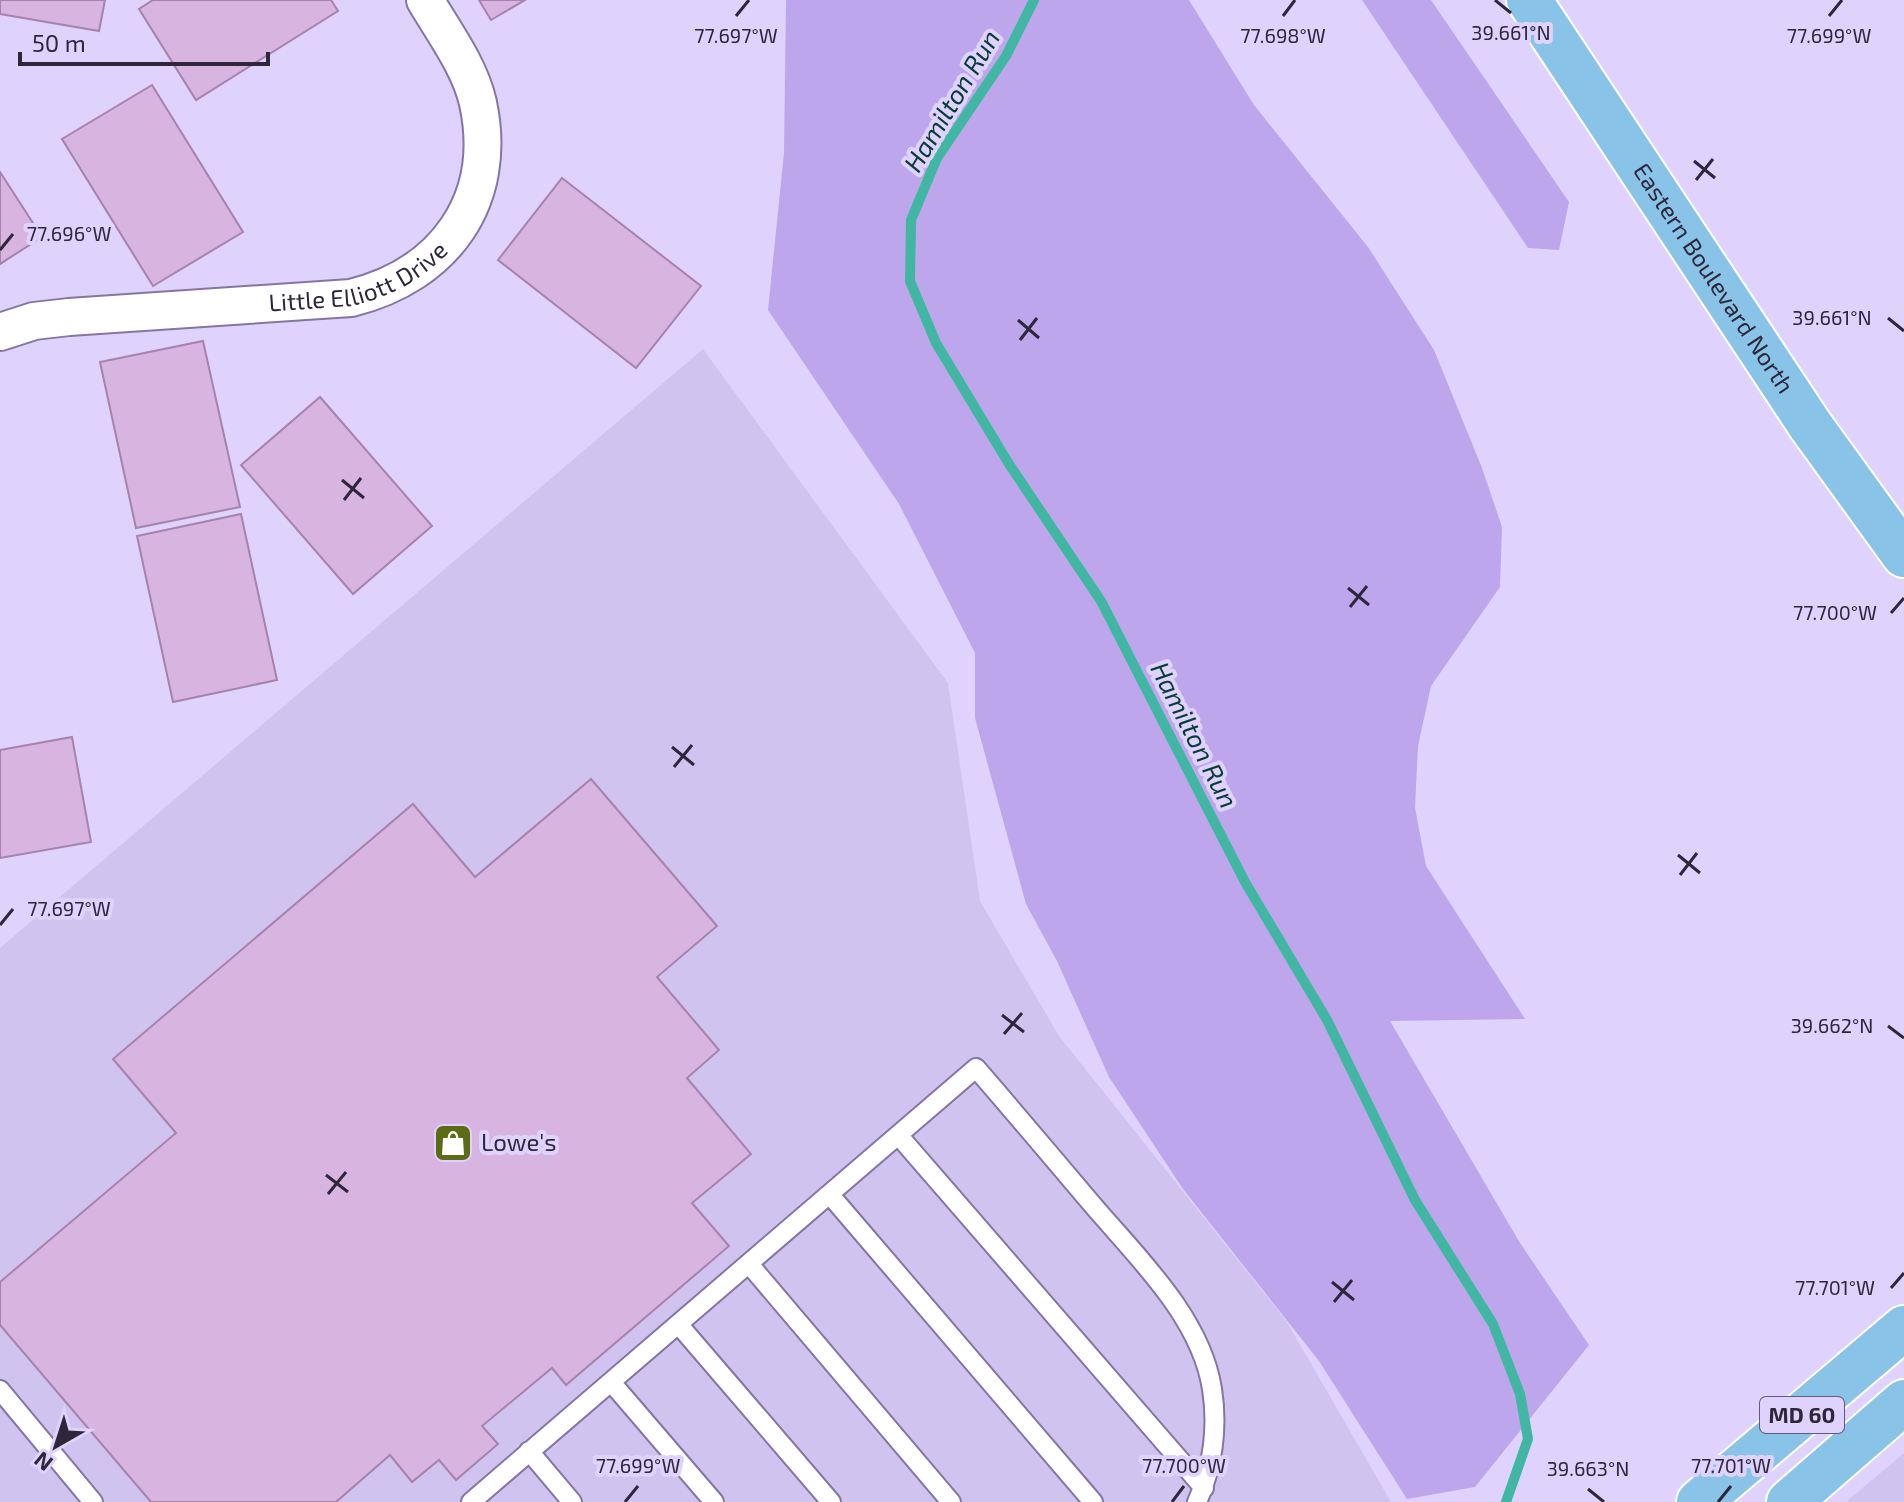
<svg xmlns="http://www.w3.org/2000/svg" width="1904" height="1502" viewBox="0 0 1904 1502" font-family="'Exo 2',sans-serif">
<rect width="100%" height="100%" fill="#dfd2fc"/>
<path fill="#d1c3f0" d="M 703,349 L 948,683 L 980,901 L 1059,1036 L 1287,1322 L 1391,1502 L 0,1502 L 0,948 Z
M 1904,1453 L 1904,1502 L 1846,1502 Z"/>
<path fill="#bea6ec" d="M 786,0 L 1189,0 L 1254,105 L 1368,247 L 1434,350 L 1482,468 L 1502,527 L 1500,587 L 1431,686 L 1418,746 L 1415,808 L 1426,866 L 1525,1019 L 1390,1021 L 1520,1243 L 1589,1345 L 1475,1487 L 1407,1499 L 1319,1361 L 1183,1189 L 1109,1077 L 1057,961 L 1026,904 L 975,718 L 975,653 L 899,504 L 768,310 L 784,153 Z
M 1362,0 L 1431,0 L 1569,202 L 1559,250 L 1528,248 Z"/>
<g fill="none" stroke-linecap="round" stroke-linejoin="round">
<path stroke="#41b6a3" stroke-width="10" d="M 1034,0 L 1006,56 L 937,158 L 911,220 L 910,281 L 936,343 L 1009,464 L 1101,601 L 1245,882 L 1327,1020 L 1415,1200 L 1493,1324 L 1520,1394 L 1528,1439 L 1506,1502"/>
</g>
<path fill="#d8b4e0" stroke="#a583ad" stroke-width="2" d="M 0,0 L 105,0 L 99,31 L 0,14 Z
M 153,0 L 331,0 L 338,11 L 196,100 L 139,9 Z
M 479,0 L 525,0 L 491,20 Z
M 152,85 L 243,232 L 153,286 L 62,139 Z
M 0,172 L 42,237 L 0,264 Z
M 562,178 L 701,286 L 636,368 L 498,260 Z
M 203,341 L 240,507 L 136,528 L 100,362 Z
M 320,397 L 432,526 L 353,594 L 241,465 Z
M 241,514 L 277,680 L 173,702 L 137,536 Z
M 72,737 L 91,842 L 0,858 L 0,750 Z
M 591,779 L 717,926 L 657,977 L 719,1050 L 687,1078 L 751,1154 L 692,1203 L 729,1246 L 566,1385 L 552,1368 L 482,1426 L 498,1444 L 456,1480 L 439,1460 L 412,1482 L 390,1455 L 336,1502 L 151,1502 L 0,1325 L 0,1282 L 176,1133 L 113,1059 L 413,804 L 475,877 Z"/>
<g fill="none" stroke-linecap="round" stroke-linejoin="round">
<defs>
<path id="lane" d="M 899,1136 L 1204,1488
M 831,1196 L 1093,1502
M 749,1264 L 951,1502
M 679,1325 L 831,1502
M 611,1382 L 714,1502
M 0,1390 L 93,1502
M 529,1451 L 572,1502
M 471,1502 L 976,1068 C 1015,1113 1053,1158 1091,1203 C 1136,1256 1201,1317 1212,1389 C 1218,1427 1213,1467 1197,1502"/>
<g id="street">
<path id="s1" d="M 0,332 L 34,321 L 69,317 L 351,298 C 444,275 499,201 478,103 C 470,67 444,32 425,0"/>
</g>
<g id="primary">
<path id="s2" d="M 1529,0 L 1810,425 L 1904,555"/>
<path d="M 1699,1502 L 1904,1328"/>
<path d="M 1789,1502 L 1904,1402"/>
</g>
</defs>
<use href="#lane" stroke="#8575a4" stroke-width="22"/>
<use href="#street" stroke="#8575a4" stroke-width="40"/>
<use href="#primary" stroke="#fff" stroke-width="48"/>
<use href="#lane" stroke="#fff" stroke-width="18"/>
<use href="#street" stroke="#fff" stroke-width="36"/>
<use href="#primary" stroke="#89c4e8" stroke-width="44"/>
</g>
<path fill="none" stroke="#2e273b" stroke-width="3" d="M 1495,0 L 1511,13M 736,16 L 749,0M 1283,16 L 1295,0M 1829,16 L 1842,0M 1694,161 L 1715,178M 1696,180 L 1713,159M 0,250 L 13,234M 1888,318 L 1904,331M 1018,320 L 1039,338M 1020,340 L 1037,318M 342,480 L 364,498M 344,500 L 361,478M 1348,588 L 1369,605M 1350,607 L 1367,586M 1891,613 L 1904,598M 672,747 L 694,765M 674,767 L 692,745M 1678,855 L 1700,873M 1680,875 L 1697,853M 0,925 L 13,909M 1002,1015 L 1024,1032M 1888,1026 L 1904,1038M 1004,1034 L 1022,1013M 326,1175 L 348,1192M 328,1194 L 346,1172M 1332,1282 L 1354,1300M 1891,1288 L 1904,1273M 1334,1302 L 1352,1280M 1588,1489 L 1604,1502M 625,1502 L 638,1486M 1172,1502 L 1184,1486M 1718,1502 L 1731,1486"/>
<defs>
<symbol id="shop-square" viewBox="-11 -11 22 22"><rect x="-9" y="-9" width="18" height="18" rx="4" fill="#5b6b16" stroke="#dfd2fc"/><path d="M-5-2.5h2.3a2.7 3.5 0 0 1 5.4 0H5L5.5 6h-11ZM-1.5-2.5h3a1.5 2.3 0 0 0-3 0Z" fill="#fff"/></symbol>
</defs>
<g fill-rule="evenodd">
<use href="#shop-square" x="431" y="1121" width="44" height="44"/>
</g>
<g text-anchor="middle" stroke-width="8" stroke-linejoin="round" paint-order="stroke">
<rect fill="#dfd2fc" stroke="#635a75" stroke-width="2" x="1760" y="1397" width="84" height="36" rx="6"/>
<g font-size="22" font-weight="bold" fill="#2e273b">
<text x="1802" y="1423">MD 60</text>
</g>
<g font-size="24" fill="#2e273b" stroke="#dfd2fc">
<text dy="8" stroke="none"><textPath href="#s1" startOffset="366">Little Elliott Drive</textPath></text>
<text dy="8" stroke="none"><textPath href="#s2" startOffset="334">Eastern Boulevard North</textPath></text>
</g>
<g font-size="24" fill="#2e273b" stroke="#dfd2fc" text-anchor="start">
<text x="481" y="1151">Lowe's</text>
</g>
<g font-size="26" font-style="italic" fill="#063d34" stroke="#dfd2fc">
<text transform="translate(952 101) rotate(-59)" y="9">Hamilton Run</text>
<text transform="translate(1194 735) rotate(63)" y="9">Hamilton Run</text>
</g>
</g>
<g font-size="20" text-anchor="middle" fill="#2e273b" stroke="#dfd2fc" stroke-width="8" stroke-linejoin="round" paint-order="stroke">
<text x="1511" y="40">39.661°N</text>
<text x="736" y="43">77.697°W</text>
<text x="1283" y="43">77.698°W</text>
<text x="1829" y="43">77.699°W</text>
<text x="69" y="241">77.696°W</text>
<text x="1832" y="325">39.661°N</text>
<text x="1835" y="620">77.700°W</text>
<text x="69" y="916">77.697°W</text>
<text x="1832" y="1033">39.662°N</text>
<text x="1835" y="1295">77.701°W</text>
<text x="638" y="1473">77.699°W</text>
<text x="1184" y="1473">77.700°W</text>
<text x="1731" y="1473">77.701°W</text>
<text x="1588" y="1476">39.663°N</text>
</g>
<g transform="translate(56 1446) rotate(219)" stroke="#dfd2fc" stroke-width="6" paint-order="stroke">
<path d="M0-6L14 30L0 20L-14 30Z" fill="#2e273b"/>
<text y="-12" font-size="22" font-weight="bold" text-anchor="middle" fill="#2e273b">N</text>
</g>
<path d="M20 52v12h248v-12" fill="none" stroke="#2e273b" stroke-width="4"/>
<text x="32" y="52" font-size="24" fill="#2e273b" stroke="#dfd2fc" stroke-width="6" paint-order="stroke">50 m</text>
</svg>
